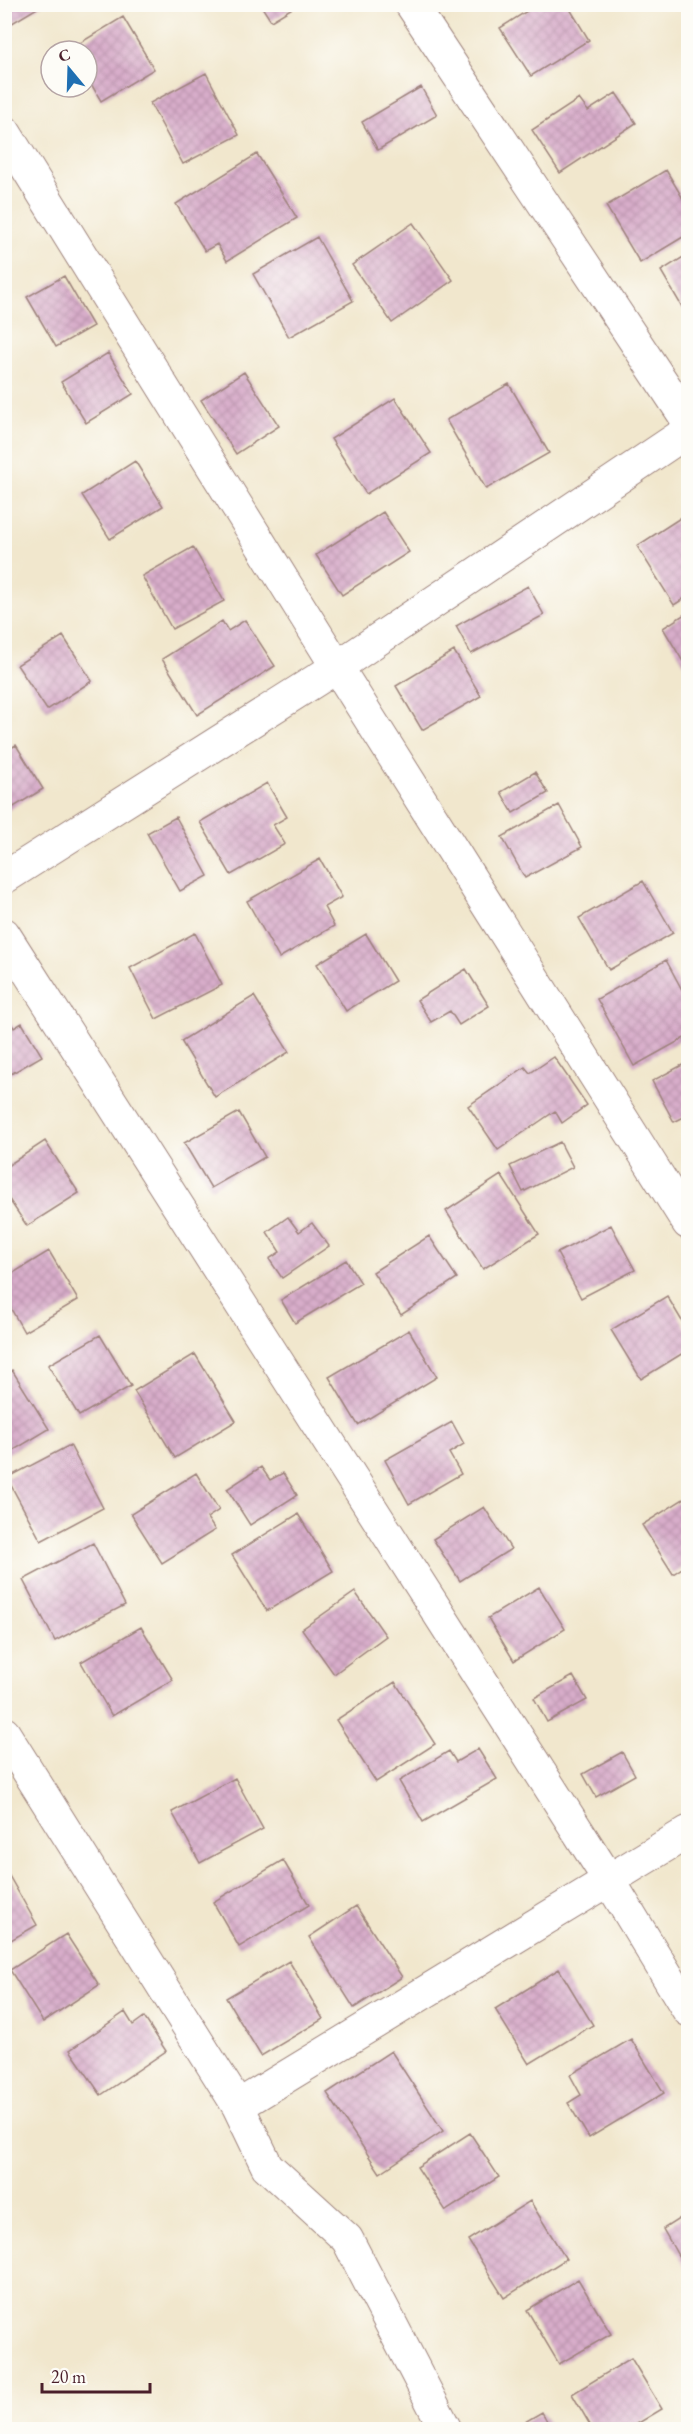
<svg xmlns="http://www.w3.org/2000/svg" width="693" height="2434" viewBox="0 0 693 2434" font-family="'EB Garamond',serif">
<defs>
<pattern id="building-cross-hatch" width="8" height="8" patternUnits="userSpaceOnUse" patternTransform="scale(1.5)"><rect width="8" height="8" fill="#d8adca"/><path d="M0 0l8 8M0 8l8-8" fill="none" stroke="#bb94ae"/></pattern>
</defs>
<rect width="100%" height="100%" fill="#fdfcf7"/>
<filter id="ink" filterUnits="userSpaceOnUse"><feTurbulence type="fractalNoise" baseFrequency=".0167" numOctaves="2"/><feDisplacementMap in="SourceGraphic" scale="12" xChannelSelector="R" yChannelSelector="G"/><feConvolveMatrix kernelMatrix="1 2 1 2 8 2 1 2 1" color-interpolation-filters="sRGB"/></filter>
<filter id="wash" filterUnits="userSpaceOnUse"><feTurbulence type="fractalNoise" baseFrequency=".008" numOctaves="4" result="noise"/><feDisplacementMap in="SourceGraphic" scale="24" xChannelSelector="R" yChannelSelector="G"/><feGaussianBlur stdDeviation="1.35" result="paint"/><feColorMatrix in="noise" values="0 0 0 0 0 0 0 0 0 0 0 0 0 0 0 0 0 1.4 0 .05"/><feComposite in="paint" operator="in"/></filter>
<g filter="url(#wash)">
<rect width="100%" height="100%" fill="#f1e7cd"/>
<g id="blocks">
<path fill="url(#building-cross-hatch)" d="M 4,4 L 44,4 L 9,25 L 4,17 Z
M 260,4 L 299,4 L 271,21 Z
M 538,4 L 567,4 L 589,40 L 531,76 L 500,28 Z
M 123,17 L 154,69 L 101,101 L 87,77 L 87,51 L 70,49 Z
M 206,73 L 239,135 L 183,164 L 150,103 Z
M 421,87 L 437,115 L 378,150 L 362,122 Z
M 616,93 L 636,123 L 560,173 L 532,130 L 579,99 L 588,111 Z
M 257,154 L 297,218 L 227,261 L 217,244 L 205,251 L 176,204 Z
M 666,170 L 688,207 L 688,234 L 640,263 L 606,206 Z
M 413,223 L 453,280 L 392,323 L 352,265 Z
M 317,237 L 353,301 L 289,337 L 253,274 Z
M 688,254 L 688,317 L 661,271 Z
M 64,276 L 93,326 L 56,347 L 27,297 Z
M 108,353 L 133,394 L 86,423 L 61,382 Z
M 244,372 L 279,426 L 236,454 L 201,400 Z
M 509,384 L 549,453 L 486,489 L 446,420 Z
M 395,398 L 431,453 L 366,494 L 331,439 Z
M 135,461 L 163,506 L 110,539 L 82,495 Z
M 383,512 L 409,552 L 342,595 L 316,555 Z
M 688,513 L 688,596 L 674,605 L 637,546 Z
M 193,547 L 224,601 L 172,629 L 142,576 Z
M 528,586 L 544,615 L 471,654 L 456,626 Z
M 688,612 L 688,670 L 663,628 Z
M 245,620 L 275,666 L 197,715 L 162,659 L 222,621 L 228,631 Z
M 63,636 L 92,681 L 47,710 L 17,665 Z
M 454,651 L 481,696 L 422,730 L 396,686 Z
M 16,745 L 43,789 L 4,813 L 4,752 Z
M 535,772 L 548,793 L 513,813 L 501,792 Z
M 267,783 L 287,817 L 273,825 L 285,844 L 231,875 L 200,822 Z
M 559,805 L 582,847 L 525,878 L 502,837 Z
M 176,817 L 208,876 L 180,891 L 147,833 Z
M 320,859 L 342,897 L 324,907 L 334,926 L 279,958 L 247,901 Z
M 643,881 L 673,933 L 609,970 L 579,918 Z
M 195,933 L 222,985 L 156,1019 L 130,968 Z
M 366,934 L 395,981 L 346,1011 L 317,964 Z
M 666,960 L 688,1001 L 688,1036 L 634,1066 L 597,999 Z
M 466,969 L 489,1006 L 459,1025 L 450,1011 L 431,1022 L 417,1000 Z
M 254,996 L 289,1052 L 215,1097 L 181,1041 Z
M 4,1012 L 14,1028 L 22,1023 L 42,1056 L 4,1078 Z
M 554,1057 L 587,1105 L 562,1123 L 555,1111 L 498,1150 L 468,1106 L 525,1067 L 530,1073 Z
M 688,1062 L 688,1115 L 674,1122 L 652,1081 Z
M 239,1112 L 265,1157 L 211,1188 L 184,1143 Z
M 45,1141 L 79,1193 L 27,1226 L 4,1192 L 4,1168 Z
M 560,1142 L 573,1167 L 523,1192 L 510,1166 Z
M 501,1175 L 539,1234 L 483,1269 L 446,1211 Z
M 288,1217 L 299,1232 L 312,1223 L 329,1246 L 282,1278 L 269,1259 L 280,1252 L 267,1232 Z
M 611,1225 L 635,1270 L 581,1298 L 557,1253 Z
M 429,1236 L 457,1278 L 401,1315 L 373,1272 Z
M 49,1251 L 78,1300 L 24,1332 L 5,1298 L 5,1278 Z
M 346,1260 L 361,1283 L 295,1323 L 281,1300 Z
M 667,1296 L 688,1331 L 688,1350 L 641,1379 L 611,1330 Z
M 409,1330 L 437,1377 L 358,1425 L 329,1377 Z
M 100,1335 L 131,1386 L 79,1416 L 48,1365 Z
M 195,1354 L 236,1421 L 175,1458 L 134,1391 Z
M 12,1370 L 49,1429 L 4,1456 L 4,1374 Z
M 452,1422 L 464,1444 L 449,1453 L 461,1474 L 409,1504 L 385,1460 Z
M 70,1445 L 103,1508 L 41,1541 L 7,1478 Z
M 261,1467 L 270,1480 L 283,1473 L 297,1495 L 250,1525 L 227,1489 Z
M 196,1473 L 219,1510 L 207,1518 L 215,1530 L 162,1563 L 131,1514 Z
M 688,1496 L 688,1564 L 673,1574 L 642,1525 Z
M 484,1507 L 511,1549 L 460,1581 L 433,1539 Z
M 298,1514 L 333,1571 L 267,1611 L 232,1555 Z
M 93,1543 L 125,1605 L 55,1641 L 23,1580 Z
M 539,1587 L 565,1629 L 514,1661 L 488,1618 Z
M 355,1592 L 386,1636 L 334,1674 L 302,1629 Z
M 141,1627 L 173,1680 L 112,1716 L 81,1662 Z
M 573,1676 L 587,1700 L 547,1722 L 534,1698 Z
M 395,1682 L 435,1744 L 376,1782 L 336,1720 Z
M 478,1749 L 497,1779 L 423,1822 L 399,1781 L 449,1751 L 456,1762 Z
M 622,1752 L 635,1775 L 596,1797 L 583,1774 Z
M 235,1778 L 263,1829 L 200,1863 L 172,1812 Z
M 283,1860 L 309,1905 L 239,1947 L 213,1902 Z
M 4,1867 L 37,1925 L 4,1944 Z
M 356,1906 L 402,1977 L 354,2008 L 309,1937 Z
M 66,1934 L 99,1985 L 43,2022 L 10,1970 Z
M 289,1961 L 323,2019 L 261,2056 L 226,1998 Z
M 559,1969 L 593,2025 L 529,2064 L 495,2009 Z
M 125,2012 L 133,2025 L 144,2017 L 166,2051 L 101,2095 L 70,2050 Z
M 631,2039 L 664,2093 L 589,2138 L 568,2103 L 581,2095 L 570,2075 Z
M 391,2051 L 443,2131 L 380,2173 L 327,2093 Z
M 470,2133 L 499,2177 L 446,2211 L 417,2167 Z
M 530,2201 L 566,2259 L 504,2298 L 468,2240 Z
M 688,2213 L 688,2273 L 663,2229 Z
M 578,2279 L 611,2334 L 559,2364 L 527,2310 Z
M 631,2358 L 662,2409 L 627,2430 L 593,2430 L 572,2394 Z
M 542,2412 L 552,2430 L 511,2430 Z"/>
</g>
</g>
<g filter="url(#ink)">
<use href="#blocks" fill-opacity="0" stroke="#9e837c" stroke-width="1.5"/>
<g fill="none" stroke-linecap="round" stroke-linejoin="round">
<defs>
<path id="street" d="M 411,4 L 688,421
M 4,131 L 337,667 L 688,431
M 4,878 L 337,667 L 688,1223
M 4,934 L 609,1880 L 688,2010
M 4,1733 L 238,2106
M 446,2430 L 347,2239 L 267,2166 L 238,2106 L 688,1832"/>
</defs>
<use href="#street" stroke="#9e837c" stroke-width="34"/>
<use href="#street" stroke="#fff" stroke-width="32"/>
</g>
</g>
<rect width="693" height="2434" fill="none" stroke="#fdfcf7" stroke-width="24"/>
<g transform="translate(69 69) rotate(341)"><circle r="28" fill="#fdfcf7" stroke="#b5a4a5" stroke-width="1.5"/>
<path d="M0-4.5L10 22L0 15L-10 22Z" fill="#1f6fb2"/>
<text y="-9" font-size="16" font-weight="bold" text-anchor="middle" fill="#4a1f2b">С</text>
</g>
<path d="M42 2383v9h108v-9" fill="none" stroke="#4a1f2b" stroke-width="3"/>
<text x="51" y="2383" font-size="18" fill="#4a1f2b" stroke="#fdfcf7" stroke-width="4.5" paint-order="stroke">20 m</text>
</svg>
